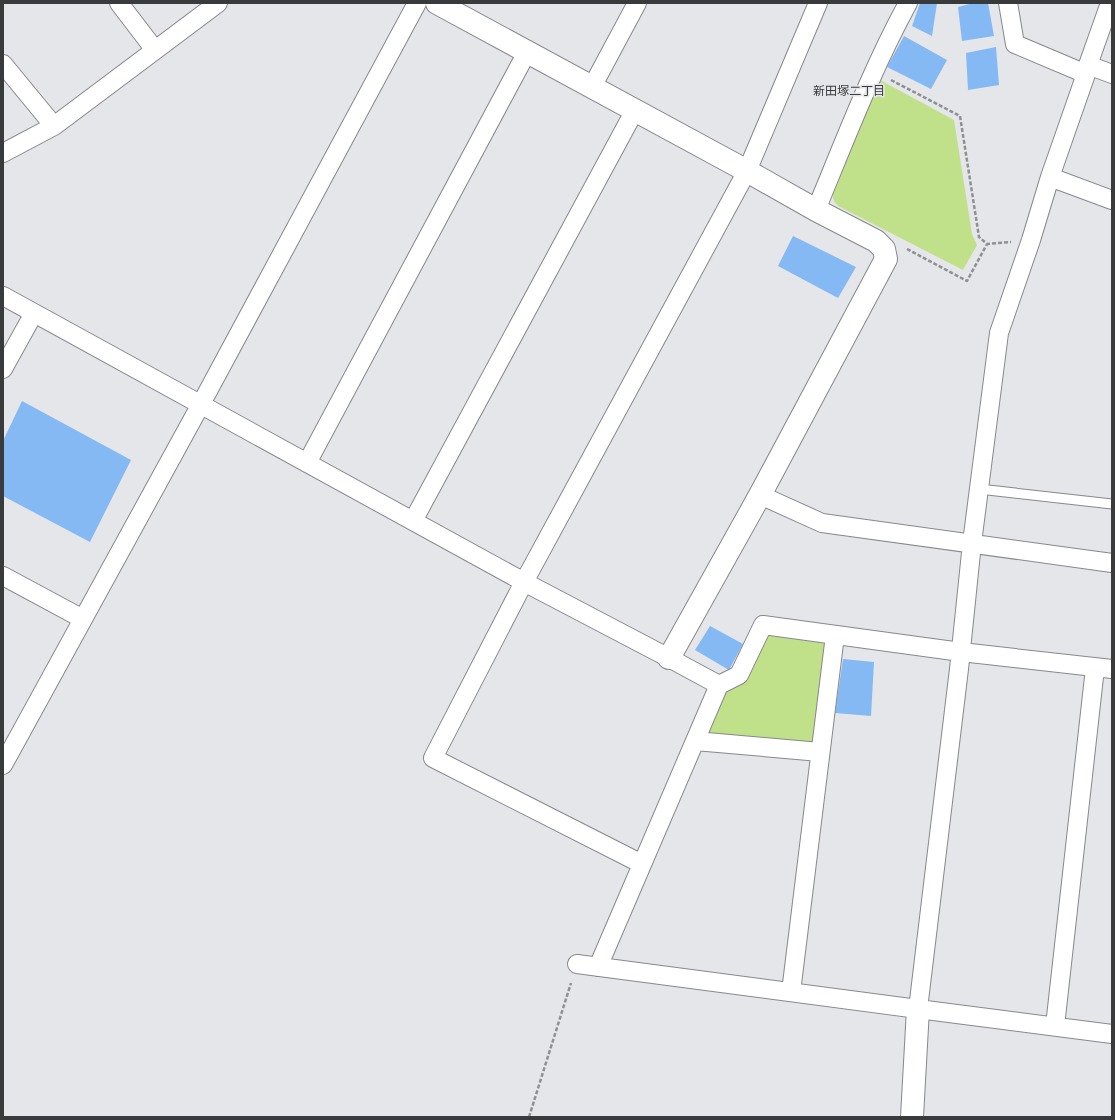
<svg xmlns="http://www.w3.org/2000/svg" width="1115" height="1120" viewBox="0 0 1115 1120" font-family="'Alegreya Sans','Noto Sans JP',sans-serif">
<rect width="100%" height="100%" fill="#e4e6e9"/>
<path fill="#c0e08a" d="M 880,80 L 954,120 L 972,234 L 977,245 L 963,270 L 838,206 L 834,201 L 832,194 Z
M 763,625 L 835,635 L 820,752 L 695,741 L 719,685 L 745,675 Z"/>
<path fill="#85b9f3" d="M 920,3 L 937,3 L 932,36 L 912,26 Z
M 973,3 L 988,3 L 994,36 L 962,41 L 958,7 Z
M 904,36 L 947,60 L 931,89 L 887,67 Z
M 996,47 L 999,85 L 968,90 L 966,53 Z
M 793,236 L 856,267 L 838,298 L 778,266 Z
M 22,401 L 131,460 L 90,542 L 3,496 L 3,441 Z
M 710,626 L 743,644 L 729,670 L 695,650 Z
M 843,659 L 874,662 L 871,716 L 835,713 Z"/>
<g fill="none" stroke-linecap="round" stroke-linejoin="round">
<defs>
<path id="lane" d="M 979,489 L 1112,504"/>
<path id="street" d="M 119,3 L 155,50
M 1008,3 L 1015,44 L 1086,74
M 3,64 L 54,126
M 1088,65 L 1112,74
M 592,87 L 637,3
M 3,153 L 54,126 L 218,3
M 1050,177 L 1112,200
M 816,210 C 845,140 872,69 908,3
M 3,296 L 524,582 L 669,658 L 719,685
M 3,369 L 34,313
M 307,463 L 527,52
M 760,495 L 822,523 L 1112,563
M 413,521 L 635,110
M 3,576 L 83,619
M 695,741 L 820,752
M 3,765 L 201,404 L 417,3
M 642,864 L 433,758 L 524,582 L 747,171 L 818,3
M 577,964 L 918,1009 L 1112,1034
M 598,967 L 719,685 L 739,675 L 763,625 L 961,652 L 1112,669
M 791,992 L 835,635
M 918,1009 L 959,669 L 972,543 L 999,333 L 1031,240 L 1050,177 L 1086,74 L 1088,65 L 1110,3
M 1055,1026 L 1095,668"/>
<path id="secondary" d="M 437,3 L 747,171 L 816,210 L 876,241 L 884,249 L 886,259 L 760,495 L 669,658
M 912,1117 L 918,1009"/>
</defs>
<use href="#lane" stroke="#86888b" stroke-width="11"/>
<use href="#street" stroke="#86888b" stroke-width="20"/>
<use href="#secondary" stroke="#86888b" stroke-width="24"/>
<path stroke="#8f9092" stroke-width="2.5" stroke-dasharray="4 2" stroke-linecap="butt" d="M 891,80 L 960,116 L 979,237 L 987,244 L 1011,242
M 907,249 L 967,281 L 987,244
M 529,1117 L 571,983"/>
<use href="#lane" stroke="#fff" stroke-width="9"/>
<use href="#street" stroke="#fff" stroke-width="18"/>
<use href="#secondary" stroke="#fff" stroke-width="22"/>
</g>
<g text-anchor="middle" stroke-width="3" stroke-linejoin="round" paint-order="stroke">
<g font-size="12" fill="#393a3b" stroke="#e4e6e9">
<text x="849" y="95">新田塚二丁目</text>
</g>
</g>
<rect width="1115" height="1120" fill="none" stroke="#393a3b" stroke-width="8"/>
</svg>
